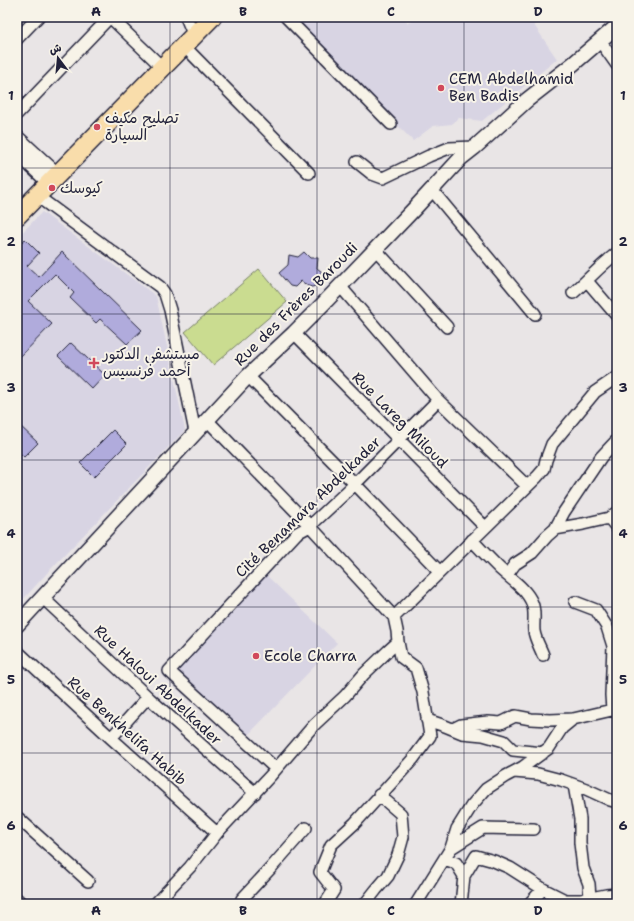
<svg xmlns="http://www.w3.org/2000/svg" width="634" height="921" viewBox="0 0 634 921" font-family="'Shantell Sans','Playpen Sans Arabic',sans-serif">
<rect width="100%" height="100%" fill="#e9e5e6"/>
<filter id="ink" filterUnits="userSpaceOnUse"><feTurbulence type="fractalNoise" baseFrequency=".025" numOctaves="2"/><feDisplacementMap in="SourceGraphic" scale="8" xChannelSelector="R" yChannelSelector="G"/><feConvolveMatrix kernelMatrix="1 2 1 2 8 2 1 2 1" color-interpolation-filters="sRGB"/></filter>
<g filter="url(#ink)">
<path fill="#d8d4e3" d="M 290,17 L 403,17 L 408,23 L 416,17 L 544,17 L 534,25 L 557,59 L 482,121 L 459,118 L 452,124 L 433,126 L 413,141 Z
M 42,212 L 156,296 L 185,430 L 48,572 L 17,606 L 17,238 Z
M 266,575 L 337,643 L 248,735 L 176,670 Z"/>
<path fill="#cadc90" stroke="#767f66" d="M 259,269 L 287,302 L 213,365 L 185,332 Z"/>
<path fill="#b0abdc" stroke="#22223b" d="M 25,239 L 39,253 L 27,266 L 39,277 L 62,252 L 142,330 L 127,344 L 100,319 L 96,323 L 70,298 L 74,293 L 55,274 L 28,301 L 52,324 L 17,360 L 17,247 Z
M 304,252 L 310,258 L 318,258 L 317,268 L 322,272 L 317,277 L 317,283 L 315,286 L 312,287 L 308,286 L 301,281 L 295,287 L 290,286 L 279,273 L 288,265 L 289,255 L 298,257 Z
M 71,343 L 105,375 L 92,389 L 58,356 Z
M 17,423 L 38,443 L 24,457 L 17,450 Z
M 113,430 L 127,444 L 94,477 L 80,463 Z"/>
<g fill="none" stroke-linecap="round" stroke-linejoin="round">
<defs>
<path id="minor" d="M 110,17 L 163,68
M 186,17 L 194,36
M 286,17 L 391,124
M 17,39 L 38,17
M 600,41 L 617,65
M 184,46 L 309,173
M 17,114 L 110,17
M 357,162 L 372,174 L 383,178 L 429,156 L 449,148 L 475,147
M 432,190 L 535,314
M 37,196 L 160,287 L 165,294 L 170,310 L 195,432
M 375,249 L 447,327
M 587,281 L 617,316
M 340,286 L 438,400 L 527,486
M 573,293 C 588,280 601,265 617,253
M 294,333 L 485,527
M 248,376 L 355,484 L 440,572
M 609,518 L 617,528
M 555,529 L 583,524 L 609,518 L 617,512
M 472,540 C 480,549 489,558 498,567 C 509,578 526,588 532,603 C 536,612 533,622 534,631 C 535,639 540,647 543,655
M 507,575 L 515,564 L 532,553 L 547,536 L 555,529 L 564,512 L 601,457 L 617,440
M 42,597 L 150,699 L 255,793
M 575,602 L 596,610 L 607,627 L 613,646 L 611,695 L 612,710
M 394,617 L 537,477 L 544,469 L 546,460 L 552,444 L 595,392 L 617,377
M 17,651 L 111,738 L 217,833
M 427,720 L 445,726 L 462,733 L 483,735 L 504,741 L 513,750 L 543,753
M 453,729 L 461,725 L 488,722 L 501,723 L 515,716 L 531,719 L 550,720 L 573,719 L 612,710 L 617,712
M 111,738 L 148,697
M 276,769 L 169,671 L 297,533 L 310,526 L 355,484 L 438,400
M 514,772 L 538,774 L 561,780 L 586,789 L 610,800 L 617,802
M 574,785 L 580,819 L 580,843 L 583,868 L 589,884 L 590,898
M 17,817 L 88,881
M 451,848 L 457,829 L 472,805 L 486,789 L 506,776 L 523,767 L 549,748 L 562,728 L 573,719
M 444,859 L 456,863 L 464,876 L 461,904
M 464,876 L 476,856 L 494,861 L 510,868 L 543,889 L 565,900 L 581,900 L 606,895 L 617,894
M 17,899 L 22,904
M 155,904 L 190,867 L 217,833 L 271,775 L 314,725 L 345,696 L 364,674 L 388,651 L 398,642 L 397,631 L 394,617 L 310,526 L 207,420
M 240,904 L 242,899 L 270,869 L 306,828
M 325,904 L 334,890 L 320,872 L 331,845 L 355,823 L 413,759 L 430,736 L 423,692 L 416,668 L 401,657 L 398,642
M 365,904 L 376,890 L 388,876 L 398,855 L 403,837 L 401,814 L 379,795
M 416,904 L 451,848 L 483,828 L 534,829
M 529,904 L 543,889"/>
<path id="tertiary" d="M 17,138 L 57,175
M 17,152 L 50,183
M 17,625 L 248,376 L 294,333 L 323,304 L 415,208 L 461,158 L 475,147 L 527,100 L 573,64 L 617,26"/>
<path id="primary" d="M 17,216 L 212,17"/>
</defs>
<use href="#minor" stroke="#22223b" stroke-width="14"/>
<use href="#tertiary" stroke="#22223b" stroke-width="17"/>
<use href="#primary" stroke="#22223b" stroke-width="21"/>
<use href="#minor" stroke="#f7f3e8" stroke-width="11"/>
<use href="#tertiary" stroke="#f7f3e8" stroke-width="14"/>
<use href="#primary" stroke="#f9ddab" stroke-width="18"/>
</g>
</g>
<path fill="none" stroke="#22223b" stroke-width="1" stroke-opacity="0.55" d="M 170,17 L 170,904M 317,17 L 317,904M 464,17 L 464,904M 17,168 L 617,168M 17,314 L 617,314M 17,460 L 617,460M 17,607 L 617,607M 17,753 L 617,753"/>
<g fill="#d1495b" stroke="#f7f3e8" stroke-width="1.5">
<circle cx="441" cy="88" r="4"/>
<circle cx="97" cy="127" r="4"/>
<circle cx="52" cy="188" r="4"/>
<path d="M92 357h4v4h4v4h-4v4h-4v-4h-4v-4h4z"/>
<circle cx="256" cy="656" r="4"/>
</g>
<g text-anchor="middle" stroke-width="4" stroke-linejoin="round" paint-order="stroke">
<g font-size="15" fill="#22223b" stroke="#f7f3e8" text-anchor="start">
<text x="449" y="84">CEM Abdelhamid<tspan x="449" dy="17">Ben Badis</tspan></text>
<text x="105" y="123">تصليح مكيف<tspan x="105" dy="17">السيارة</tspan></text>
<text x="60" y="193">كيوسك</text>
<text x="103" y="359">مستشفى الدكتور<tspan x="103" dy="17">أحمد فرنسيس</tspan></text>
<text x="264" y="661">Ecole Charra</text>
</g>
<g font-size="15" fill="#22223b" stroke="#f7f3e8">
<text transform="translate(296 304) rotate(-45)" y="5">Rue des Frères Baroudi</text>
<text transform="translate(400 420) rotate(45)" y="5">Rue Lareg Miloud</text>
<text transform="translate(308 507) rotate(-44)" y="5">Cité Benamara Abdelkader</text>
<text transform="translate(158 685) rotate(43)" y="5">Rue Haloui Abdelkader</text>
<text transform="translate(127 731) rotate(42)" y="5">Rue Benkhelifa Habib</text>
</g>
</g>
<rect width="634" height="921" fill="none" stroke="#f7f3e8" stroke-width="44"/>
<g transform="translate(58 58) rotate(344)" stroke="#f7f3e8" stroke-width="3" paint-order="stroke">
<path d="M0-3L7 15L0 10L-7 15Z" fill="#22223b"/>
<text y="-6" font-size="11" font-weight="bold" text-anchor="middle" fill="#22223b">ش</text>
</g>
<rect x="22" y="22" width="590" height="877" fill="none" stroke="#22223b" stroke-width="1.5"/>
<g font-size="13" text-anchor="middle" font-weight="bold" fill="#22223b">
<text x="96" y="16">A</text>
<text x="243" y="16">B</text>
<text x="391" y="16">C</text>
<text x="538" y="16">D</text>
<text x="11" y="100">1</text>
<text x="623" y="100">1</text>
<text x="11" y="246">2</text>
<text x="623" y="246">2</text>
<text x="11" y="392">3</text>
<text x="623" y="392">3</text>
<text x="11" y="538">4</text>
<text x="623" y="538">4</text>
<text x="11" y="684">5</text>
<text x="623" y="684">5</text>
<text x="11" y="830">6</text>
<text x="623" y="830">6</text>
<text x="96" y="915">A</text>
<text x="243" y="915">B</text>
<text x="391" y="915">C</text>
<text x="538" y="915">D</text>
</g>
</svg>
